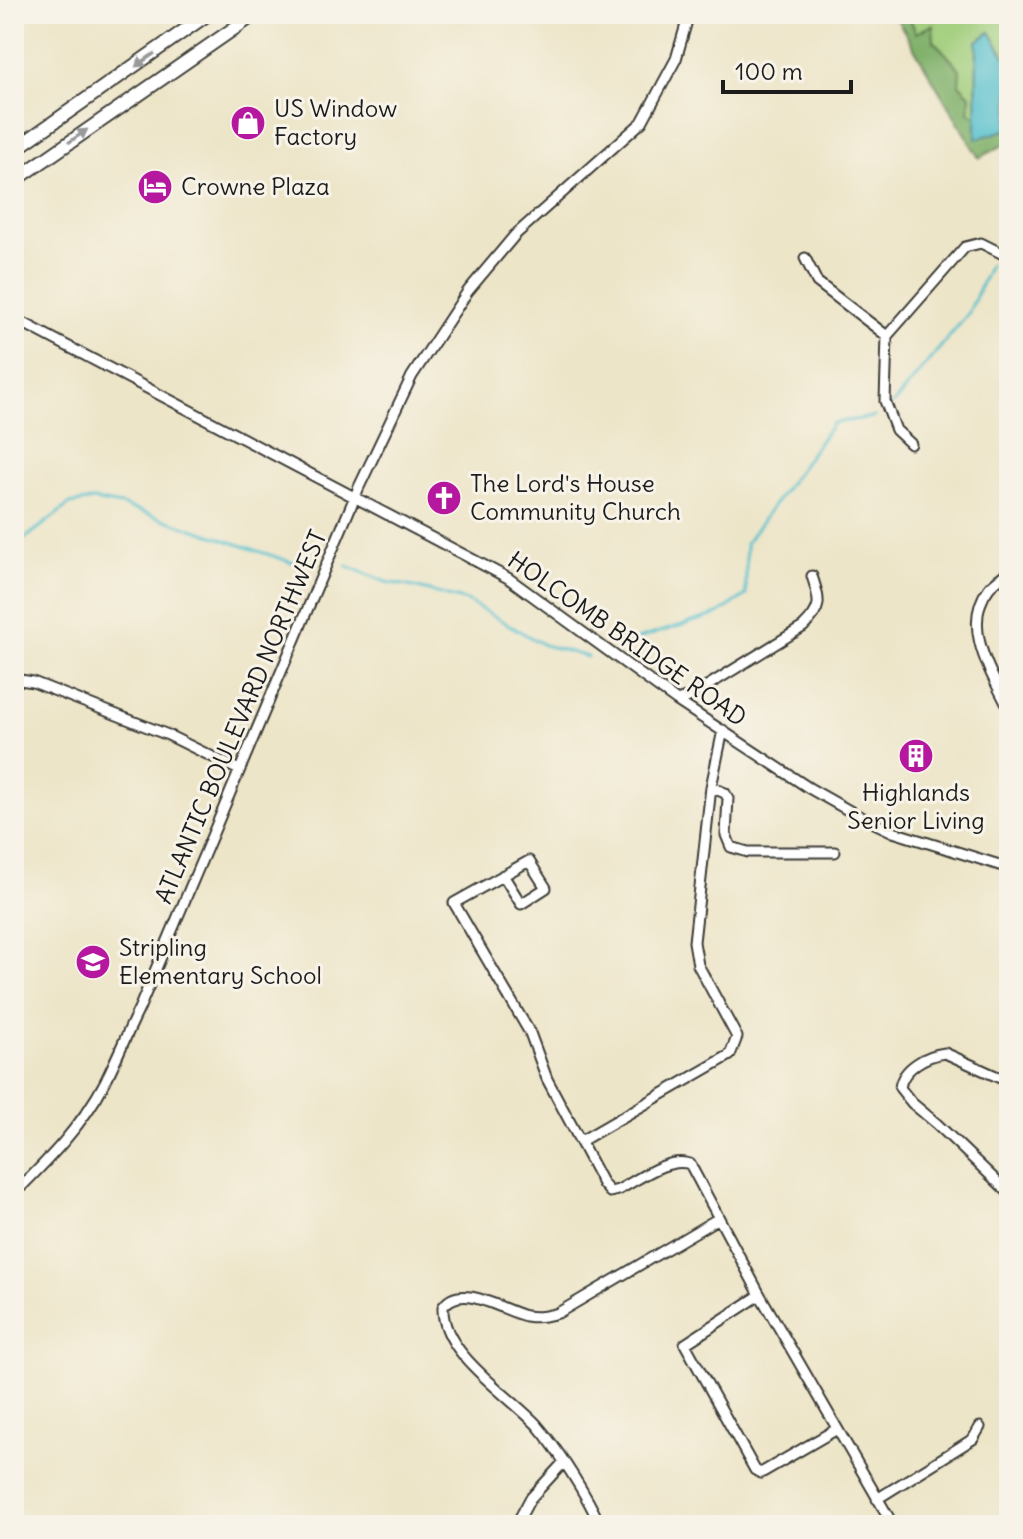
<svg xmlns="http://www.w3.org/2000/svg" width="1023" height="1539" viewBox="0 0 1023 1539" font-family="Delius,sans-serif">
<rect width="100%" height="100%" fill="#f7f3e8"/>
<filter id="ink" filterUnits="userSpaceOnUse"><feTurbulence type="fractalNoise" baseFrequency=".0125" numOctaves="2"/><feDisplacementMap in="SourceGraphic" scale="16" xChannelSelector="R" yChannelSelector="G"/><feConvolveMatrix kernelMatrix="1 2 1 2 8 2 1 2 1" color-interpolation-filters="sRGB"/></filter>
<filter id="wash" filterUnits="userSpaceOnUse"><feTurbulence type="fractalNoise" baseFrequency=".006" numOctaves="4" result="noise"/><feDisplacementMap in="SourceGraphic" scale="32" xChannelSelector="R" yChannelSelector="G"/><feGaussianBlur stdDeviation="1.8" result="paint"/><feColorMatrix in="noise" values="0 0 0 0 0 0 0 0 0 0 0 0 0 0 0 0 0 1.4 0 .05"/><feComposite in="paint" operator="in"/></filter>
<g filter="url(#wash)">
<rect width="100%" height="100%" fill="#ede5c8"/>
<path fill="#a1ce7b" stroke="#5e754c" stroke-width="2" d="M 908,14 L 1009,14 L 1009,63 L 990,32 L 977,41 L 976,117 L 969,113 L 970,95 L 959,84 L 959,69 L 934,41 L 932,25 L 916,33 Z"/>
<path fill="#80b16b" stroke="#4e6644" stroke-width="2" d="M 894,14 L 908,14 L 916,33 L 933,25 L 934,41 L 960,69 L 959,84 L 970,95 L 969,112 L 976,117 L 976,138 L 1009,129 L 1009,142 L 979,158 Z"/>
<path fill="#53bfcd" stroke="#386e74" stroke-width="2" d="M 990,32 L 1009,63 L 1009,129 L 976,139 L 977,41 Z"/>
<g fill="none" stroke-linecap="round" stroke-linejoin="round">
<path stroke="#53bfcd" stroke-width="3" d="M 1000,239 L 1009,220
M 893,404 L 968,314 L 990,265
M 14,547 L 70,504 L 93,500 L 121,505 L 291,562 L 304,562
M 347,566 L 386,582 L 414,587 L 467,601 L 544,645 L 588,657
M 618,645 L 718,614 L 746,595 L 746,543 L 833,423 L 874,417"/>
</g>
</g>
<g filter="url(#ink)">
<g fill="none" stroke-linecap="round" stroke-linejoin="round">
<defs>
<path id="minor" d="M 805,258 L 817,282 L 887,336
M 14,318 L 508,578 L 677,701 L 809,788 L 855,814 L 893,832 L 1009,868
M 911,444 L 896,430 L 885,401 L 887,336 L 965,247 L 981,243 L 1009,257
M 1009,571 C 1003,576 994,582 989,588 C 960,626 992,674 1009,709
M 14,679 L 33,682 L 168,735 L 239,770
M 677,701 L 689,697 L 803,627 C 823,608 820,601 812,576
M 711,787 L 725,793 L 728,798 L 726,835 L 731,847 L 748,852 L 835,852
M 503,875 L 521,904 L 546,888 L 529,861 L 454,903 L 530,1033 L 547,1079 L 603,1184 L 610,1192 L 618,1190 C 638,1180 668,1156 690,1164 L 760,1295 L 893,1525
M 1009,1082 L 945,1053 C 927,1055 902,1068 900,1088 L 912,1103 L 937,1124 L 1009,1193
M 581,1141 L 730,1055 L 737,1037 L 698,965 L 694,942 L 711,787 L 723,730
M 14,1194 C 48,1160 83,1125 105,1082 C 117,1058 127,1033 139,1009 L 359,487 L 412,376 L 468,291 L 515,235 L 642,122 L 676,59 L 689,14
M 760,1295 L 685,1344 L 755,1470 L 761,1473 L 837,1429
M 877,1499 L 973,1439 L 980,1427
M 516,1525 L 530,1499 L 563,1463
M 600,1525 C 588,1497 557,1448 537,1425 C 508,1394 441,1353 443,1307 C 461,1281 503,1311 526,1316 C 538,1318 547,1316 558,1313 L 719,1218"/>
<path id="highway" d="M 14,150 L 208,14
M 14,181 L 255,14"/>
</defs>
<use href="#minor" stroke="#3b3a36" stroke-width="13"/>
<use href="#highway" stroke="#3b3a36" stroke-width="16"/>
<use href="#minor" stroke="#fff" stroke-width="9"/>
<use href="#highway" stroke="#fff" stroke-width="12"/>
</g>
<defs><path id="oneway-solid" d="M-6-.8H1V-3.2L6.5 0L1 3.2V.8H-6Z" transform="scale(2)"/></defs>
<g fill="#999">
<use href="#oneway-solid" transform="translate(145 60) rotate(145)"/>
<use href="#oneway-solid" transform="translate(78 136) rotate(-35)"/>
</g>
</g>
<defs>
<symbol id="shop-disc" viewBox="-11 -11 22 22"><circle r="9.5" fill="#b5179e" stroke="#f7f3e8"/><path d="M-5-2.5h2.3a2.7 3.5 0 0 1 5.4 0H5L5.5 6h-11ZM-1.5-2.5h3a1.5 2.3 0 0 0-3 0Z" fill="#fff"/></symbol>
<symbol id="hotel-disc" viewBox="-11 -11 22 22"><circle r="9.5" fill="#b5179e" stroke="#f7f3e8"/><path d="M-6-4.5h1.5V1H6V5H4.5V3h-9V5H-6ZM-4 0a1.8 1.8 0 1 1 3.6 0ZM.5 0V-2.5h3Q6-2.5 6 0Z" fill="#fff"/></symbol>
<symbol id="church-disc" viewBox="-11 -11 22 22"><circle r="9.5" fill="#b5179e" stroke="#f7f3e8"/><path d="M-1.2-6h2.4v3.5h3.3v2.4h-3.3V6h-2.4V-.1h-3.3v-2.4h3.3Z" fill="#fff"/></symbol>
<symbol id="building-disc" viewBox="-11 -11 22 22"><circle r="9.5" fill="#b5179e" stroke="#f7f3e8"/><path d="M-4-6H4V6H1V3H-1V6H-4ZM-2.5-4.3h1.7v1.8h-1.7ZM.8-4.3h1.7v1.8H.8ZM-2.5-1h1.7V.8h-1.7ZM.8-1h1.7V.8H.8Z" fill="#fff"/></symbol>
<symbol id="school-disc" viewBox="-11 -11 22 22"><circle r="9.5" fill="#b5179e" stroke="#f7f3e8"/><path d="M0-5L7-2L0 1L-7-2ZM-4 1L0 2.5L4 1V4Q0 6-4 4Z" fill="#fff"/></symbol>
</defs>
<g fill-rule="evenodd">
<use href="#shop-disc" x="228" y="103" width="40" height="40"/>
<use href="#hotel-disc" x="135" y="167" width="40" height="40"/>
<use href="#church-disc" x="424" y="478" width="40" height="40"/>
<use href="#building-disc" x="896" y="736" width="40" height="40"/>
<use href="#school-disc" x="73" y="942" width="40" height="40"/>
</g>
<g text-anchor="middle" stroke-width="6" stroke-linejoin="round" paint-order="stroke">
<g font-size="24" fill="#1c1c1c" stroke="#f7f3e8" text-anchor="start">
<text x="274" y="117">US Window<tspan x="274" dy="28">Factory</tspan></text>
<text x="181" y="195">Crowne Plaza</text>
<text x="470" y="492">The Lord's House<tspan x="470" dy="28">Community Church</tspan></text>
<text x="916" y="801" text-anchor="middle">Highlands<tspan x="916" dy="28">Senior Living</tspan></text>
<text x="119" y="956">Stripling<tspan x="119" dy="28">Elementary School</tspan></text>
</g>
<g font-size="24" fill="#1c1c1c" stroke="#f7f3e8">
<text transform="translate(627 639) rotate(35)" y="8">HOLCOMB BRIDGE ROAD</text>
<text transform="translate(241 717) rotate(-67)" y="8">ATLANTIC BOULEVARD NORTHWEST</text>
</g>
</g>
<rect width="1023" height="1539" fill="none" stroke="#f7f3e8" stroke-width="48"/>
<path d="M723 80v12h128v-12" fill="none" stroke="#1c1c1c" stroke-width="4"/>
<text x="735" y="80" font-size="24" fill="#1c1c1c" stroke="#f7f3e8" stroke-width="6" paint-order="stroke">100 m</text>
</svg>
